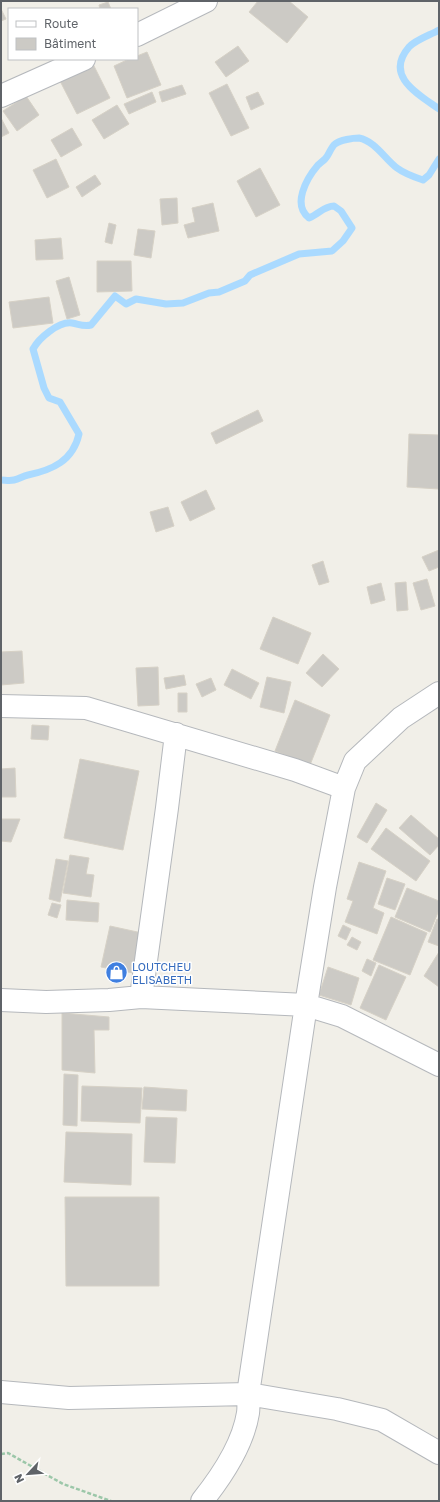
<svg xmlns="http://www.w3.org/2000/svg" width="440" height="1502" viewBox="0 0 440 1502" font-family="'Golos Text',sans-serif">
<rect width="100%" height="100%" fill="#f1efe8"/>
<g fill="none" stroke-linecap="round" stroke-linejoin="round">
<path stroke="#aadaff" stroke-width="7" d="M 439,30 C 430,35 415,40 409,47 C 384,76 418,94 439,109
M 1,480 C 5,480 9,481 14,480 C 19,479 23,476 28,475 C 52,470 73,461 79,434 L 60,402 L 49,398 L 44,388 L 33,349 C 39,338 59,321 72,323 C 79,324 83,327 91,325 L 115,296 L 126,304 L 136,299 L 166,304 L 183,303 L 209,293 L 219,292 L 245,281 L 250,275 L 299,254 L 332,251 L 343,241 L 352,228 L 341,211 L 334,206 C 324,206 319,214 309,218 C 292,205 306,179 318,165 C 320,163 323,161 325,159 C 329,155 331,147 335,144 C 340,140 353,138 359,138 C 375,141 385,159 397,168 C 405,174 414,177 423,180 L 429,175 L 439,159"/>
</g>
<path fill="#cccac5" stroke="#d6d1c6" d="M 258,1 L 289,1 L 308,17 L 287,43 L 249,12 Z
M 108,2 L 111,9 L 100,9 L 99,5 Z
M 1,9 L 6,19 L 1,21 Z
M 238,46 L 249,61 L 226,77 L 215,62 Z
M 147,52 L 161,85 L 127,98 L 114,66 L 129,59 L 137,59 L 137,56 Z
M 92,62 L 110,98 L 77,114 L 59,79 Z
M 227,84 L 249,128 L 231,136 L 209,93 Z
M 182,85 L 186,94 L 162,102 L 159,92 Z
M 152,92 L 156,102 L 129,114 L 124,104 Z
M 258,92 L 264,104 L 251,110 L 246,97 Z
M 26,96 L 39,115 L 17,131 L 3,111 Z
M 117,105 L 129,124 L 104,139 L 92,120 Z
M 1,118 L 9,133 L 1,137 Z
M 72,128 L 82,145 L 61,157 L 51,140 Z
M 56,159 L 69,187 L 47,198 L 33,170 Z
M 260,168 L 280,205 L 256,217 L 237,181 Z
M 95,175 L 101,184 L 82,197 L 76,187 Z
M 177,198 L 178,223 L 162,225 L 160,199 Z
M 213,203 L 219,231 L 188,238 L 184,225 L 195,222 L 192,208 Z
M 109,223 L 116,225 L 112,244 L 105,242 Z
M 138,229 L 155,231 L 151,258 L 134,255 Z
M 61,238 L 63,259 L 36,260 L 35,240 Z
M 97,261 L 131,261 L 132,291 L 97,292 Z
M 69,277 L 80,315 L 67,319 L 56,281 Z
M 49,297 L 53,323 L 13,328 L 9,302 Z
M 258,410 L 263,421 L 216,444 L 211,433 Z
M 409,434 L 439,435 L 439,489 L 407,487 Z
M 206,490 L 215,509 L 190,521 L 181,502 Z
M 168,507 L 174,526 L 156,532 L 150,512 Z
M 439,550 L 439,567 L 429,571 L 422,557 Z
M 323,561 L 329,582 L 319,585 L 312,565 Z
M 427,579 L 435,606 L 421,610 L 413,583 Z
M 406,582 L 408,610 L 397,611 L 395,583 Z
M 381,583 L 385,600 L 371,604 L 367,587 Z
M 273,617 L 311,633 L 298,664 L 260,649 Z
M 22,651 L 24,683 L 1,685 L 1,652 Z
M 323,654 L 339,669 L 322,687 L 306,673 Z
M 158,667 L 159,705 L 138,706 L 136,668 Z
M 232,669 L 259,683 L 251,699 L 224,685 Z
M 184,675 L 186,685 L 166,689 L 164,678 Z
M 267,677 L 291,682 L 284,713 L 260,707 Z
M 211,678 L 216,690 L 202,697 L 196,684 Z
M 178,693 L 187,693 L 187,712 L 178,712 Z
M 295,700 L 330,715 L 310,765 L 275,751 Z
M 32,725 L 49,726 L 48,740 L 31,739 Z
M 80,759 L 139,771 L 123,850 L 64,838 Z
M 15,768 L 16,797 L 1,797 L 1,769 Z
M 376,803 L 387,810 L 367,843 L 357,837 Z
M 411,815 L 439,839 L 439,845 L 430,855 L 399,828 Z
M 1,819 L 20,819 L 11,842 L 1,841 Z
M 386,828 L 430,861 L 416,881 L 371,849 Z
M 70,855 L 89,858 L 86,874 L 94,875 L 91,897 L 63,893 Z
M 56,859 L 68,861 L 60,902 L 49,899 Z
M 359,862 L 386,871 L 373,908 L 384,913 L 377,934 L 345,922 L 353,901 L 347,899 Z
M 387,878 L 405,884 L 395,910 L 378,904 Z
M 407,888 L 439,901 L 439,910 L 430,932 L 395,917 Z
M 67,900 L 99,903 L 98,922 L 66,920 Z
M 52,903 L 61,905 L 57,918 L 48,915 Z
M 391,917 L 427,933 L 410,975 L 373,960 Z
M 437,919 L 439,920 L 439,946 L 428,942 Z
M 343,925 L 351,929 L 346,940 L 338,936 Z
M 110,926 L 142,933 L 133,973 L 101,967 Z
M 352,937 L 361,942 L 357,950 L 347,945 Z
M 439,952 L 439,987 L 424,976 Z
M 367,959 L 376,963 L 371,976 L 362,971 Z
M 379,965 L 406,977 L 386,1020 L 360,1008 Z
M 328,967 L 359,978 L 351,1005 L 319,995 Z
M 62,1013 L 109,1017 L 109,1030 L 94,1030 L 95,1073 L 62,1070 Z
M 64,1074 L 78,1075 L 77,1126 L 63,1125 Z
M 82,1086 L 142,1088 L 140,1123 L 81,1121 Z
M 144,1087 L 187,1090 L 186,1111 L 142,1109 Z
M 146,1117 L 177,1118 L 175,1163 L 144,1162 Z
M 66,1132 L 132,1134 L 131,1185 L 64,1182 Z
M 65,1197 L 159,1197 L 159,1286 L 66,1286 Z"/>
<g fill="none" stroke-linecap="round" stroke-linejoin="round">
<defs>
<path id="minor" d="M 137,35 L 206,1
M 1,96 L 84,59
M 1,706 L 86,708 L 295,770 L 344,788
M 141,997 L 167,808 L 176,734
M 1,1000 L 46,1002 L 109,1000 L 141,997 L 306,1005 L 342,1016 L 439,1065
M 1,1392 L 69,1398 L 248,1394 L 337,1409 L 382,1420 L 439,1453
M 202,1501 C 222,1476 243,1445 248,1413 C 249,1407 248,1400 248,1394 L 306,1005 L 325,887 L 344,788 L 355,761 L 401,718 L 439,693"/>
</defs>
<use href="#minor" stroke="#b5b8bc" stroke-width="24"/>
<path stroke="#9cc7a9" stroke-width="2.5" stroke-dasharray="4 2" stroke-linecap="butt" d="M 1,1454 L 8,1453 L 63,1484 L 111,1501"/>
<use href="#minor" stroke="#fff" stroke-width="22"/>
</g>
<defs>
<symbol id="shop-disc" viewBox="-11 -11 22 22"><circle r="9.5" fill="#3f7fe0" stroke="#fff"/><path d="M-5-2.5h2.3a2.7 3.5 0 0 1 5.4 0H5L5.5 6h-11ZM-1.5-2.5h3a1.5 2.3 0 0 0-3 0Z" fill="#fff"/></symbol>
</defs>
<g fill-rule="evenodd">
<use href="#shop-disc" x="104" y="960" width="25" height="25"/>
</g>
<g text-anchor="middle" stroke-width="3" stroke-linejoin="round" paint-order="stroke">
<g font-size="11" fill="#366cbe" stroke="#fff" text-anchor="start">
<text x="132" y="971">LOUTCHEU<tspan x="132" dy="13">ELISABETH</tspan></text>
</g>
</g>
<rect width="440" height="1502" fill="none" stroke="#5f6368" stroke-width="4"/>
<rect x="8" y="8" width="130" height="52" fill="#ffffff" stroke="#bfc1c3"/>
<rect x="16" y="21" width="20" height="6" fill="#ffffff" stroke="#bfc1c3"/>
<text x="44" y="28" font-size="12" fill="#5f6368">Route</text>
<rect x="16" y="38" width="20" height="12" fill="#cccac5" stroke="#bfc1c3"/>
<text x="44" y="48" font-size="12" fill="#5f6368">Bâtiment</text>
<g transform="translate(28 1474) rotate(244)" stroke="#ffffff" stroke-width="3" paint-order="stroke">
<path d="M0-3L7 15L0 10L-7 15Z" fill="#5f6368"/>
<text y="-6" font-size="11" font-weight="bold" text-anchor="middle" fill="#5f6368">N</text>
</g>
</svg>
